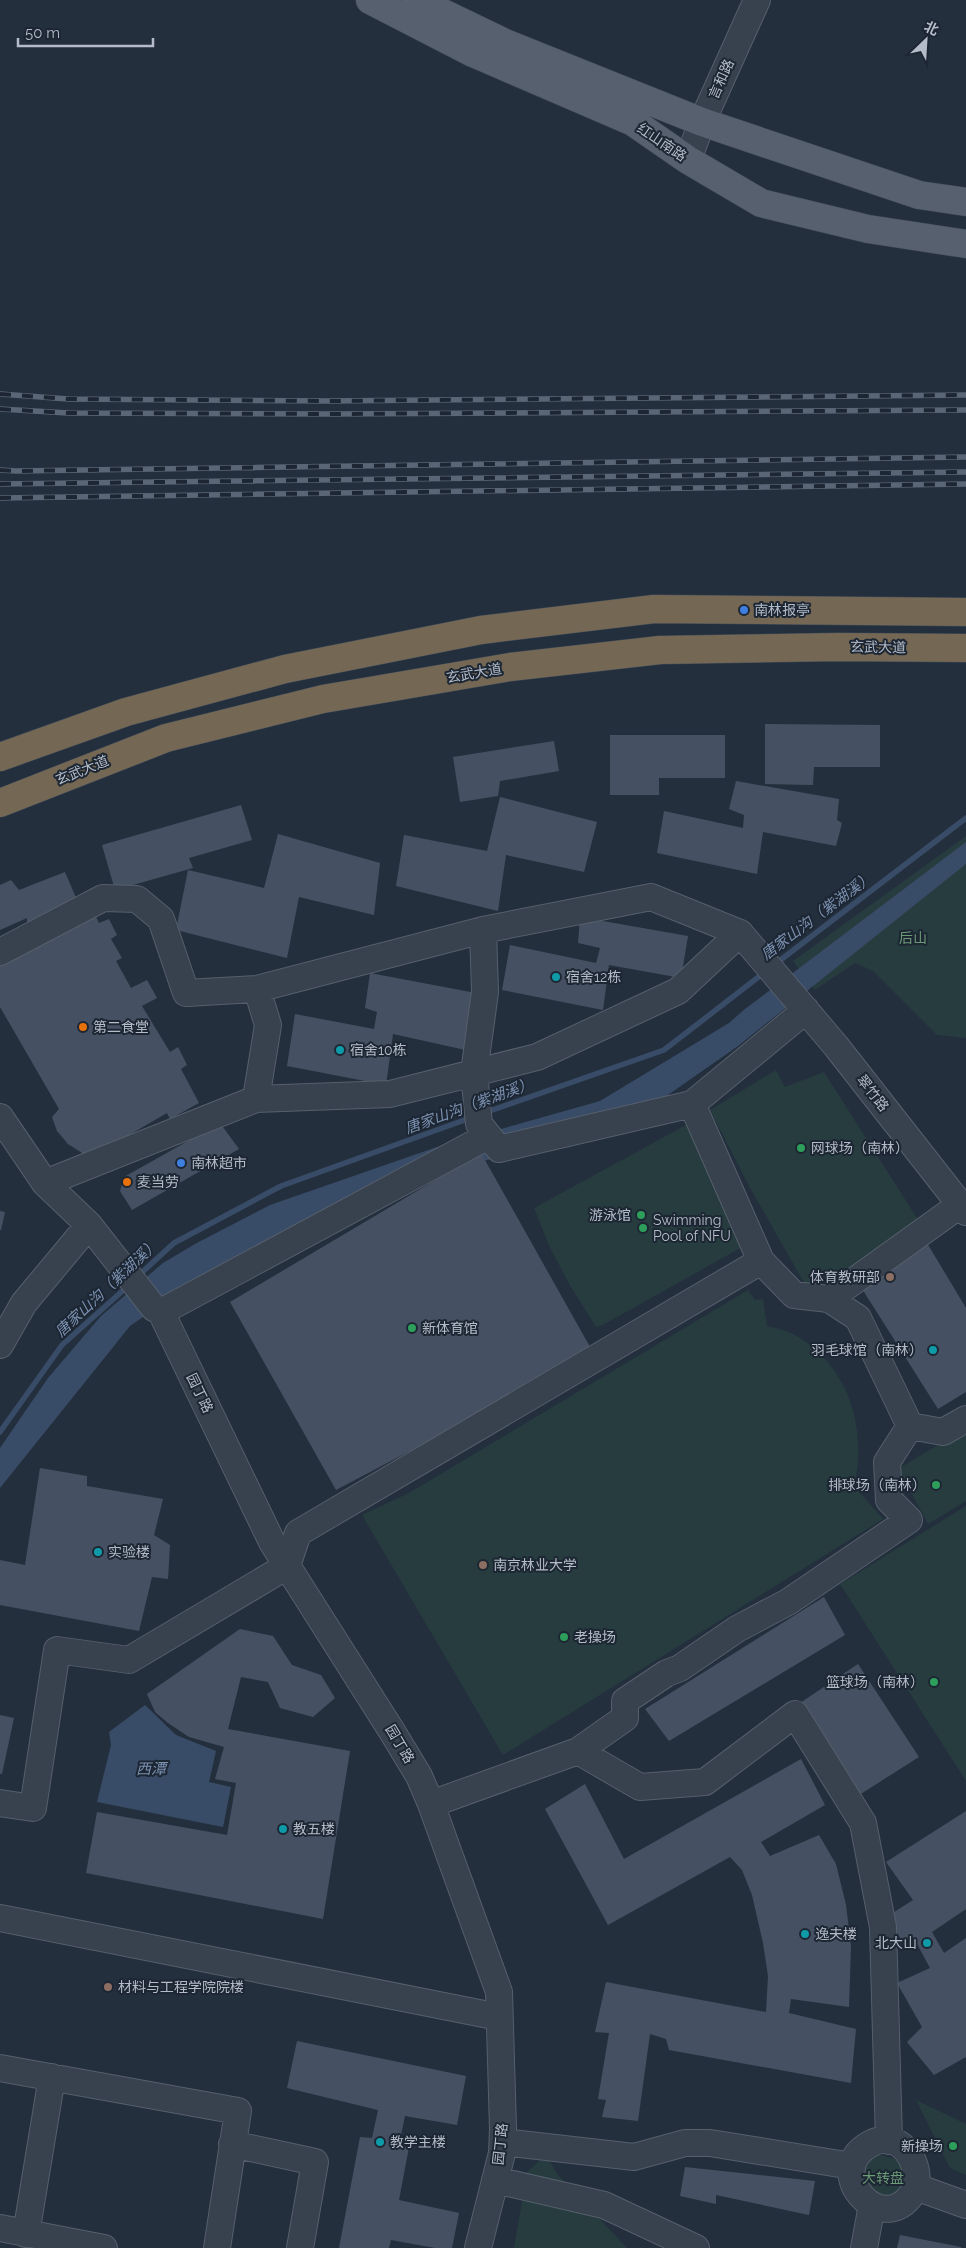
<svg xmlns="http://www.w3.org/2000/svg" width="966" height="2248" viewBox="0 0 966 2248" font-family="Raleway,'Noto Sans SC',sans-serif">
<rect width="100%" height="100%" fill="#242f3e"/>
<path fill="#263c3f" d="M 966,836 L 966,1038 L 937,1035 L 873,971 L 855,963 L 815,990 L 793,961 Z
M 776,1070 L 785,1087 L 824,1072 L 924,1229 L 807,1288 L 749,1186 L 710,1110 Z
M 686,1125 L 706,1150 L 751,1242 L 603,1325 L 596,1327 L 571,1287 L 550,1248 L 534,1208 Z
M 748,1290 L 755,1300 L 763,1299 L 767,1326 C 775,1328 785,1330 793,1334 C 848,1364 868,1427 854,1486 L 883,1519 L 503,1755 L 362,1515 L 409,1493 Z
M 966,1428 L 966,1501 L 928,1524 L 898,1469 Z
M 966,1506 L 966,1781 L 840,1584 Z
M 916,2100 L 966,2124 L 966,2175 L 950,2168 Z
M 878,2154 L 895,2159 L 903,2168 L 904,2191 L 884,2202 L 861,2176 L 871,2157 Z
M 549,2160 L 558,2175 L 627,2248 L 514,2248 L 527,2172 L 539,2161 Z"/>
<path fill="#394c67" d="M 966,842 L 966,864 L 738,1046 L 665,1097 L 607,1127 L 429,1176 L 186,1287 L 130,1326 L 0,1488 L 0,1448 L 48,1378 L 101,1316 L 163,1263 L 195,1244 L 270,1205 L 437,1147 L 600,1101 L 729,1023 L 745,1009 Z
M 145,1705 L 176,1735 L 216,1751 L 209,1782 L 231,1787 L 223,1827 L 97,1802 L 111,1745 L 109,1732 Z"/>
<g fill="none" stroke-linecap="round" stroke-linejoin="round">
<path stroke="#394c67" stroke-width="5.5" d="M 774,965 L 966,818
M 484,1113 L 664,1050 L 765,972
M 138,1276 L 174,1243 L 281,1186 L 473,1117
M 0,1432 L 62,1345 L 128,1286"/>
</g>
<path fill="#455162" d="M 765,724 L 880,725 L 880,767 L 814,767 L 813,785 L 765,784 Z
M 610,735 L 725,735 L 725,778 L 659,778 L 659,795 L 610,795 Z
M 554,741 L 559,771 L 500,781 L 498,796 L 460,802 L 453,757 Z
M 736,781 L 839,799 L 837,820 L 842,823 L 836,846 L 763,832 L 757,874 L 657,853 L 664,811 L 743,828 L 744,815 L 729,809 Z
M 500,797 L 597,822 L 584,872 L 506,855 L 498,911 L 396,886 L 404,835 L 487,851 Z
M 241,805 L 252,840 L 189,858 L 193,868 L 115,890 L 102,845 Z
M 278,834 L 380,863 L 374,915 L 299,897 L 287,958 L 176,930 L 188,870 L 264,888 Z
M 65,872 L 80,907 L 27,928 L 27,918 L 0,930 L 0,885 L 11,880 L 19,890 Z
M 92,909 L 99,923 L 109,919 L 117,935 L 111,939 L 122,958 L 116,961 L 131,988 L 147,980 L 157,998 L 142,1006 L 170,1052 L 178,1047 L 187,1065 L 181,1069 L 199,1103 L 170,1119 L 167,1113 L 129,1135 L 123,1144 L 98,1153 L 82,1153 L 68,1144 L 57,1131 L 52,1117 L 59,1109 L 0,1007 L 0,961 Z
M 580,917 L 688,936 L 681,978 L 609,965 L 603,1010 L 502,990 L 510,945 L 596,963 L 600,948 L 578,943 Z
M 370,973 L 481,994 L 470,1051 L 393,1034 L 386,1085 L 287,1066 L 295,1014 L 374,1029 L 377,1012 L 365,1008 Z
M 220,1123 L 239,1149 L 132,1210 L 120,1191 L 124,1177 Z
M 481,1153 L 594,1354 L 336,1490 L 230,1302 Z
M 0,1211 L 5,1212 L 1,1230 L 0,1230 Z
M 927,1243 L 966,1308 L 966,1392 L 938,1409 L 859,1284 Z
M 40,1468 L 87,1476 L 87,1486 L 163,1499 L 154,1535 L 170,1545 L 168,1579 L 152,1577 L 139,1631 L 0,1605 L 0,1560 L 25,1565 Z
M 824,1597 L 845,1635 L 669,1741 L 645,1709 Z
M 240,1629 L 273,1636 L 292,1665 L 321,1675 L 335,1698 L 313,1717 L 280,1708 L 268,1682 L 241,1677 L 228,1729 L 350,1751 L 323,1919 L 86,1873 L 97,1812 L 227,1835 L 236,1783 L 215,1779 L 224,1747 L 189,1737 L 168,1723 L 155,1712 L 147,1694 Z
M 858,1664 L 919,1757 L 856,1797 L 800,1703 Z
M 0,1715 L 14,1718 L 2,1774 L 0,1774 Z
M 801,1759 L 825,1805 L 761,1842 L 770,1856 L 819,1835 L 836,1864 L 846,1905 L 851,1946 L 849,2007 L 791,1999 L 789,2013 L 856,2029 L 851,2083 L 669,2050 L 666,2039 L 650,2034 L 638,2121 L 602,2117 L 606,2100 L 598,2099 L 609,2033 L 595,2032 L 606,1982 L 766,2012 L 768,1976 L 763,1943 L 752,1895 L 742,1870 L 730,1857 L 608,1925 L 545,1809 L 585,1784 L 624,1859 Z
M 966,1811 L 966,1909 L 932,1932 L 944,1953 L 966,1938 L 966,2057 L 934,2075 L 907,2042 L 922,2027 L 897,1983 L 930,1968 L 915,1940 L 904,1945 L 888,1916 L 913,1900 L 886,1862 Z
M 297,2041 L 466,2076 L 457,2125 L 405,2116 L 399,2145 L 409,2147 L 399,2200 L 459,2213 L 452,2248 L 435,2248 L 391,2240 L 389,2248 L 339,2248 L 360,2137 L 372,2138 L 378,2110 L 287,2088 Z
M 685,2167 L 815,2181 L 809,2215 L 716,2195 L 716,2204 L 680,2196 Z
M 900,2235 L 961,2247 L 961,2248 L 897,2248 Z"/>
<g fill="none" stroke-linecap="round" stroke-linejoin="round">
<defs>
<path id="minor" d="M 688,160 L 702,122 L 757,0
M 0,952 L 103,898 L 137,899 L 161,919 L 186,993 L 257,989 L 268,1025 L 256,1099
M 257,989 L 483,930 L 651,897 L 740,933
M 692,1104 L 806,1010
M 0,1117 L 45,1183 L 89,1225 L 154,1308 L 161,1312 L 272,1542 L 393,1733 L 419,1776 L 431,1804 L 499,1992 L 503,2129 L 502,2153 L 478,2248
M 45,1183 L 256,1099 L 390,1094 L 537,1057 L 678,991 L 740,933 L 836,1046 L 966,1212
M 829,1299 L 961,1204
M 161,1312 L 488,1136
M 0,1345 L 24,1303 L 89,1225
M 910,1426 L 943,1432 L 966,1419
M 578,1751 L 625,1718 L 625,1701 L 667,1673 L 680,1668 L 737,1629 L 788,1602 L 909,1520 L 889,1500 L 887,1462 L 910,1426 L 858,1318 L 829,1299 L 794,1295 L 761,1261
M 0,1803 L 33,1808 L 57,1650 L 129,1660 L 287,1566 L 298,1533 L 761,1261 L 692,1104 L 499,1149 L 479,1124 L 474,1073 L 485,992 L 483,930
M 431,1804 L 578,1751 L 640,1787 L 705,1782 L 795,1714 L 863,1823 L 883,1927 L 889,2141
M 0,1918 L 499,2017
M 0,2068 L 238,2111 L 217,2248
M 503,2142 L 634,2157 L 685,2143 L 710,2143 L 852,2166
M 232,2144 L 315,2162 L 300,2248
M 495,2180 L 604,2205 L 696,2248
M 916,2187 C 921,2161 899,2128 870,2144 C 819,2172 887,2245 916,2187 L 966,2205
M 0,2228 L 104,2248
M 26,2234 L 52,2077
M 864,2248 L 872,2205"/>
<path id="major" d="M 370,0 L 473,53 L 633,122 L 688,160 L 761,203 L 868,229 L 966,244
M 416,0 L 505,43 L 702,122 L 919,195 L 966,202"/>
<path id="highway" d="M 0,757 L 126,712 L 285,669 L 481,630 L 654,609 L 966,612
M 0,803 L 166,738 L 323,699 L 510,667 L 660,650 L 839,647 L 966,648"/>
</defs>
<use href="#minor" stroke="#565f6c" stroke-width="28"/>
<use href="#major" stroke="#414a57" stroke-width="29"/>
<use href="#highway" stroke="#434c59" stroke-width="29"/>
<use href="#minor" stroke="#38414e" stroke-width="26"/>
<use href="#major" stroke="#56606e" stroke-width="28"/>
<use href="#highway" stroke="#746855" stroke-width="28"/>
<defs>
<path id="rail" d="M 0,394 L 68,399 L 329,401 L 966,395
M 0,409 L 68,413 L 333,414 L 966,410
M 0,470 L 16,471 L 966,457
M 0,484 L 966,472
M 0,498 L 966,484"/>
</defs>
<use href="#rail" stroke="#5a6575" stroke-width="5.5"/>
<use href="#rail" stroke="#1d2633" stroke-width="4" stroke-dasharray="11" stroke-linecap="butt"/>
</g>
<g fill="#3f7fe0" stroke="#1d2633" stroke-width="2">
<circle cx="744" cy="610" r="5"/>
<circle cx="181" cy="1163" r="5"/>
</g>
<g fill="#0f9aa8" stroke="#1d2633" stroke-width="2">
<circle cx="556" cy="977" r="5"/>
<circle cx="340" cy="1050" r="5"/>
<circle cx="933" cy="1350" r="5"/>
<circle cx="98" cy="1552" r="5"/>
<circle cx="283" cy="1829" r="5"/>
<circle cx="805" cy="1934" r="5"/>
<circle cx="927" cy="1943" r="5"/>
<circle cx="380" cy="2142" r="5"/>
</g>
<g fill="#e8710a" stroke="#1d2633" stroke-width="2">
<circle cx="83" cy="1027" r="5"/>
<circle cx="127" cy="1182" r="5"/>
</g>
<g fill="#2e9e5b" stroke="#1d2633" stroke-width="2">
<circle cx="801" cy="1148" r="5"/>
<circle cx="641" cy="1215" r="5"/>
<circle cx="643" cy="1228" r="5"/>
<circle cx="412" cy="1328" r="5"/>
<circle cx="936" cy="1485" r="5"/>
<circle cx="564" cy="1637" r="5"/>
<circle cx="934" cy="1682" r="5"/>
<circle cx="953" cy="2146" r="5"/>
</g>
<g fill="#8d6e63" stroke="#1d2633" stroke-width="2">
<circle cx="890" cy="1277" r="5"/>
<circle cx="483" cy="1565" r="5"/>
<circle cx="108" cy="1987" r="5"/>
</g>
<g text-anchor="middle" stroke-width="4" stroke-linejoin="round" paint-order="stroke">
<g font-size="14" fill="#b4bcc9" stroke="#1d2633">
<text transform="translate(721 79) rotate(-66)" y="5">言和路</text>
<text transform="translate(662 142) rotate(34)" y="5">红山南路</text>
<text transform="translate(878 647) rotate(1)" y="5">玄武大道</text>
<text transform="translate(474 673) rotate(-10)" y="5">玄武大道</text>
<text transform="translate(82 770) rotate(-22)" y="5">玄武大道</text>
<text transform="translate(873 1093) rotate(52)" y="5">翠竹路</text>
<text transform="translate(200 1393) rotate(64)" y="5">园丁路</text>
<text transform="translate(400 1744) rotate(59)" y="5">园丁路</text>
<text transform="translate(500 2144) rotate(-84)" y="5">园丁路</text>
</g>
<g font-size="14" fill="#b4bcc9" stroke="#1d2633" text-anchor="start">
<text x="754" y="615">南林报亭</text>
<text x="566" y="982">宿舍12栋</text>
<text x="93" y="1032">第二食堂</text>
<text x="350" y="1055">宿舍10栋</text>
<text x="811" y="1153">网球场（南林）</text>
<text x="191" y="1168">南林超市</text>
<text x="137" y="1187">麦当劳</text>
<text x="631" y="1220" text-anchor="end">游泳馆</text>
<text x="653" y="1225">Swimming<tspan x="653" dy="16">Pool of NFU</tspan></text>
<text x="880" y="1282" text-anchor="end">体育教研部</text>
<text x="422" y="1333">新体育馆</text>
<text x="923" y="1355" text-anchor="end">羽毛球馆（南林）</text>
<text x="926" y="1490" text-anchor="end">排球场（南林）</text>
<text x="108" y="1557">实验楼</text>
<text x="493" y="1570">南京林业大学</text>
<text x="574" y="1642">老操场</text>
<text x="924" y="1687" text-anchor="end">篮球场（南林）</text>
<text x="293" y="1834">教五楼</text>
<text x="815" y="1939">逸夫楼</text>
<text x="917" y="1948" text-anchor="end">北大山</text>
<text x="118" y="1992">材料与工程学院院楼</text>
<text x="390" y="2147">教学主楼</text>
<text x="943" y="2151" text-anchor="end">新操场</text>
</g>
<g font-size="14" fill="#6b9a76" stroke="#1d2633">
<text x="913" y="943">后山</text>
<text x="883" y="2183">大转盘</text>
</g>
<g font-size="15" font-style="italic" fill="#7c92b1" stroke="#1d2633">
<text transform="translate(817 916) rotate(-37)" y="5">唐家山沟（紫湖溪）</text>
<text transform="translate(469 1106) rotate(-20)" y="5">唐家山沟（紫湖溪）</text>
<text transform="translate(107 1288) rotate(-43)" y="5">唐家山沟（紫湖溪）</text>
<text x="151" y="1774">西潭</text>
</g>
</g>
<g transform="translate(926 40) rotate(25)" stroke="#1d2633" stroke-width="4" paint-order="stroke">
<path d="M0-4L9 19L0 12L-9 19Z" fill="#b4bcc9"/>
<text y="-8" font-size="14" font-weight="bold" text-anchor="middle" fill="#b4bcc9">北</text>
</g>
<path d="M18 38v8h135v-8" fill="none" stroke="#b4bcc9" stroke-width="2.5"/>
<text x="25" y="38" font-size="15" fill="#b4bcc9" stroke="#1d2633" stroke-width="4" paint-order="stroke">50 m</text>
</svg>
